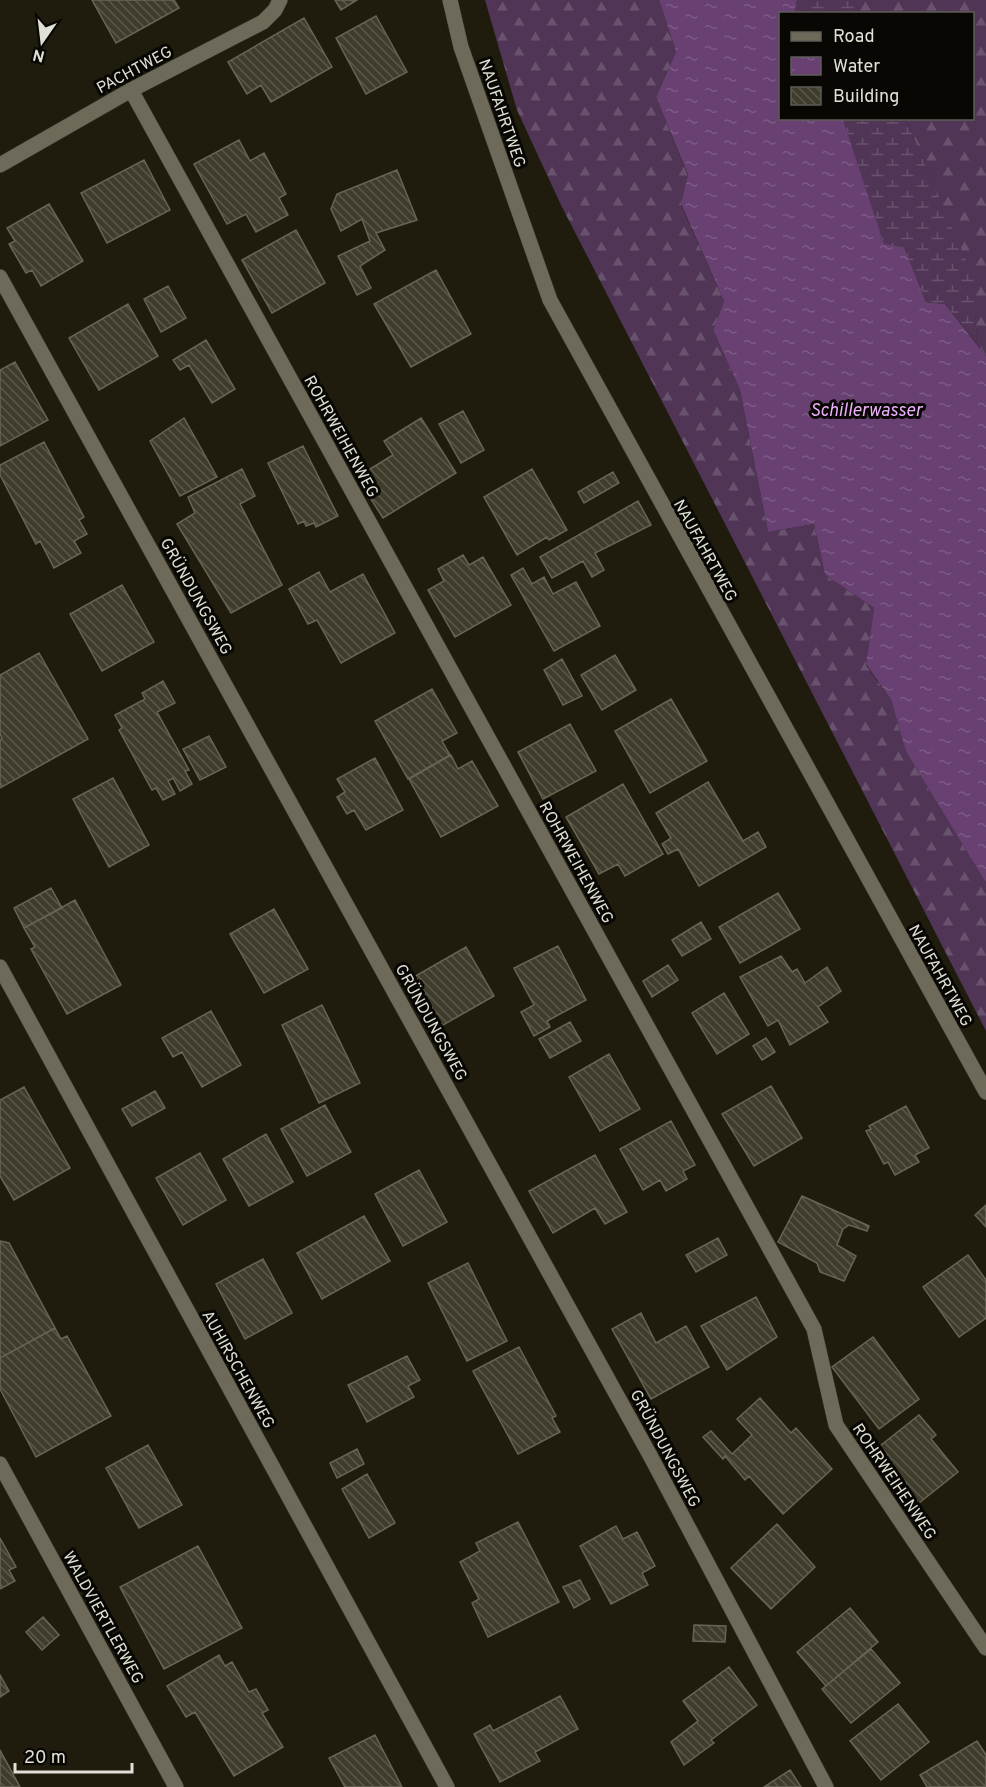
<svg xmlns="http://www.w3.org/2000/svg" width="986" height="1787" viewBox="0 0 986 1787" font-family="Overpass,sans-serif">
<defs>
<pattern id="forest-firs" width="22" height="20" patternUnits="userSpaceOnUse" patternTransform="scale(1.5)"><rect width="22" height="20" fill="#503557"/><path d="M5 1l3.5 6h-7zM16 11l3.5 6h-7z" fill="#69526e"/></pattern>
<pattern id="wetland-marsh" width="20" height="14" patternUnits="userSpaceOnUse" patternTransform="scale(1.5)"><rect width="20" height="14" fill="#503557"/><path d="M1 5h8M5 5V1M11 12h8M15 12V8" fill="none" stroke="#69526e"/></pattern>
<pattern id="water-ripples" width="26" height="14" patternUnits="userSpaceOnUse" patternTransform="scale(1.5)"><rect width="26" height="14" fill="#684072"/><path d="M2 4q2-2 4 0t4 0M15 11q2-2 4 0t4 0" fill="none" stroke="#7d5b85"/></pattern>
<pattern id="building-back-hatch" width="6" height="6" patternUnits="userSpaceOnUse" patternTransform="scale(1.5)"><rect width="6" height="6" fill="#3f3c2c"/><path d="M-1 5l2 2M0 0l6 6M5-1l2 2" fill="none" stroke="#5a584a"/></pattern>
</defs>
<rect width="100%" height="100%" fill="#1f1c0e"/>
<path fill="url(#forest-firs)" d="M 485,0 L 659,0 L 676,52 L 656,97 L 688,176 L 681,205 L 724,301 L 713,330 L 740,390 L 768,532 L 814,524 L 825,575 L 874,608 L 866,665 L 891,700 L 906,752 L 986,883 L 986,1031 L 561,205 L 517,110 Z
M 853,0 L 986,0 L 986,356 L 977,344 L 973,279 L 906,119 L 972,118 L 972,14 L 860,13 Z"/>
<path fill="url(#wetland-marsh)" d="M 797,0 L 853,0 L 860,13 L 795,13 Z
M 843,119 L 906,119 L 974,279 L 977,344 L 945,304 L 926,302 L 904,247 L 884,245 Z"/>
<path fill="url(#water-ripples)" d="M 659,0 L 797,0 L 795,13 L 780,14 L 780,118 L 843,119 L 884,244 L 904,247 L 926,302 L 945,304 L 986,356 L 986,883 L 906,752 L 891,700 L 866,664 L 874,608 L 825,575 L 814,524 L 768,532 L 740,390 L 713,330 L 724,301 L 681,204 L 688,175 L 656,97 L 676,52 Z"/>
<path fill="url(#building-back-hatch)" stroke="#686554" stroke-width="1.5" d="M 92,0 L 174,0 L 179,8 L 116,43 Z
M 335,0 L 357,0 L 341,10 Z
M 376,16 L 407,72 L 366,94 L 336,38 Z
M 304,18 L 332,67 L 271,102 L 261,85 L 247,94 L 228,62 Z
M 239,140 L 250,161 L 264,153 L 286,194 L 279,198 L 288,215 L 256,232 L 246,214 L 227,224 L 194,164 Z
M 144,160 L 170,210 L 107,243 L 81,193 Z
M 397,170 L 417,220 L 376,233 L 385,250 L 360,266 L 371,288 L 357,295 L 338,256 L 370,241 L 362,219 L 341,231 L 331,209 L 337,194 Z
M 49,204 L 83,261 L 41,286 L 32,270 L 26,273 L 9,244 L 15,241 L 7,228 Z
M 296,230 L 325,283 L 272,313 L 242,260 Z
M 436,270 L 471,334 L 411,367 L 374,304 Z
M 168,286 L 186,318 L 161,332 L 144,299 Z
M 128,304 L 158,356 L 99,390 L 69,338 Z
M 206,340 L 235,389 L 212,403 L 189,365 L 180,370 L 173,360 Z
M 15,362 L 48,420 L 0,446 L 0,370 Z
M 463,411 L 484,450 L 461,463 L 439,424 Z
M 184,418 L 217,477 L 180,496 L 150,441 Z
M 421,418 L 456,473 L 383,518 L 357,477 L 393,455 L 384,441 Z
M 44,442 L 84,517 L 79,520 L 87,534 L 74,541 L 81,553 L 54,568 L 40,541 L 36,544 L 0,475 L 0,465 Z
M 303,446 L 338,516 L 316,527 L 314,523 L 306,526 L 304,521 L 298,524 L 268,463 Z
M 242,469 L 255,496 L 240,504 L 282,585 L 231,613 L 177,524 L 195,513 L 188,497 Z
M 532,469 L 567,530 L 549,540 L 547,537 L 517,555 L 484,497 Z
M 613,472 L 619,483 L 584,503 L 578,492 Z
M 638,501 L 651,525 L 595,553 L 604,570 L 592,577 L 583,561 L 552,578 L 540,557 Z
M 463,555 L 469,565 L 483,557 L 511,605 L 455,637 L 428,590 L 444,581 L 438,569 Z
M 523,568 L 532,584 L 544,577 L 553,594 L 576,582 L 600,626 L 554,651 L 511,575 Z
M 319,572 L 330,592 L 363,574 L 395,633 L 341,663 L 317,620 L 308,624 L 289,589 Z
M 122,585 L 154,642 L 102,671 L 70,614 Z
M 39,653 L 88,739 L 0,788 L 0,740 L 2,738 L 0,734 L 0,675 Z
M 615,655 L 636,690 L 602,710 L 581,675 Z
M 562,659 L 582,696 L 563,705 L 544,670 Z
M 163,681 L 175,703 L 157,712 L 189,770 L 185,771 L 192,784 L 180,791 L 173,778 L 168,781 L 175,794 L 163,800 L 156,788 L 152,790 L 119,730 L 122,728 L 115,715 L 145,699 L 142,693 Z
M 432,689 L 457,733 L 442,741 L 450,755 L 408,779 L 375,721 Z
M 671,699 L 707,761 L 650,793 L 615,731 Z
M 570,724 L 596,771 L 543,799 L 518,752 Z
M 209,736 L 226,767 L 200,780 L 183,749 Z
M 451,755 L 458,769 L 472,761 L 498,806 L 441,837 L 409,779 Z
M 375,758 L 403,810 L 366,830 L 354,810 L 347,814 L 337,797 L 345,792 L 337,779 Z
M 113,778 L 149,845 L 109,867 L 73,799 Z
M 708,782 L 743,841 L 758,832 L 766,847 L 699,886 L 678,849 L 668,854 L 662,844 L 671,838 L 656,813 Z
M 623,784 L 663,854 L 625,876 L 618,864 L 599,874 L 566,817 Z
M 51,888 L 62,908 L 24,928 L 14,908 Z
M 778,893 L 800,929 L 740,963 L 719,927 Z
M 75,900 L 121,985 L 67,1014 L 31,949 L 35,947 L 24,928 Z
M 274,909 L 308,969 L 264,993 L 230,934 Z
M 701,922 L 711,939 L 682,956 L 672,940 Z
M 558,946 L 586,1000 L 547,1021 L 550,1027 L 534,1036 L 521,1012 L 534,1005 L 514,968 Z
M 466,947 L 494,996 L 436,1029 L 424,1009 L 428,1006 L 412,978 Z
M 781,956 L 792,972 L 797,969 L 805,983 L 827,967 L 841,991 L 818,1007 L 828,1022 L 790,1045 L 778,1020 L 768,1026 L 740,977 Z
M 668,965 L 678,980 L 652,997 L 643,981 Z
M 724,993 L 749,1034 L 717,1054 L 692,1013 Z
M 322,1005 L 360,1083 L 319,1103 L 282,1025 Z
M 211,1011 L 241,1065 L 202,1087 L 182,1052 L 173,1057 L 162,1038 Z
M 570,1022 L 581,1041 L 550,1058 L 539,1039 Z
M 766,1038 L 775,1052 L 762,1060 L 753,1046 Z
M 609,1054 L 640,1109 L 600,1131 L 569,1077 Z
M 771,1086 L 802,1138 L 754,1166 L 722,1114 Z
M 24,1087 L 70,1168 L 14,1200 L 0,1176 L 0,1100 Z
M 155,1091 L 165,1108 L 132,1126 L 122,1109 Z
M 325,1105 L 351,1152 L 307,1176 L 281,1129 Z
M 906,1106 L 929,1148 L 915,1155 L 919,1162 L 895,1175 L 888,1162 L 884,1164 L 866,1131 L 871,1129 L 869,1126 Z
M 671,1121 L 695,1165 L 683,1171 L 687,1179 L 666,1191 L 660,1180 L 643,1190 L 620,1149 Z
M 266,1134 L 293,1182 L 249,1206 L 223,1159 Z
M 200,1153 L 226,1200 L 183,1225 L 156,1178 Z
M 595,1155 L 627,1212 L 605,1224 L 595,1208 L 553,1233 L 529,1191 Z
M 419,1170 L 447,1222 L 403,1246 L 375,1194 Z
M 802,1196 L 869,1226 L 867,1231 L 849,1225 L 843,1229 L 837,1245 L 856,1256 L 844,1281 L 820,1272 L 817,1263 L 778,1242 Z
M 986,1205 L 986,1227 L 975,1215 Z
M 364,1216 L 390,1261 L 322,1299 L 297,1253 Z
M 718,1238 L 727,1255 L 696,1272 L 686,1255 Z
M 0,1241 L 9,1243 L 55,1328 L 0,1358 Z
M 968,1255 L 986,1280 L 986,1318 L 959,1337 L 923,1287 Z
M 263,1259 L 292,1313 L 245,1339 L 216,1284 Z
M 468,1263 L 507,1341 L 467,1361 L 428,1283 Z
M 756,1297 L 777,1337 L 727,1370 L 701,1326 Z
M 641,1313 L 656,1343 L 686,1326 L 709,1367 L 651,1399 L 612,1329 Z
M 55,1328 L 61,1339 L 67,1336 L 111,1416 L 36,1457 L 0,1389 L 0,1358 Z
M 873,1337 L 919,1399 L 879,1429 L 832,1367 Z
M 519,1347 L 556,1416 L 552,1418 L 560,1432 L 518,1454 L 473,1371 Z
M 407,1356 L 420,1380 L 408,1386 L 414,1397 L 367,1422 L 348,1385 Z
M 760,1398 L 791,1433 L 796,1428 L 832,1469 L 783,1514 L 749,1476 L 745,1480 L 725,1456 L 723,1459 L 703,1437 L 711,1431 L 732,1454 L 752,1435 L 737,1419 Z
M 919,1415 L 936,1435 L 931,1439 L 958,1472 L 914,1507 L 871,1453 Z
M 148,1445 L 182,1505 L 139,1528 L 106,1468 Z
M 357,1449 L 364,1464 L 337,1478 L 330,1463 Z
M 367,1474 L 395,1523 L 369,1538 L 342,1489 Z
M 518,1522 L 559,1602 L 488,1637 L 472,1603 L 479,1599 L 460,1562 L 480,1551 L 476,1543 Z
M 777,1524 L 815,1567 L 771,1609 L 731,1568 Z
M 616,1526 L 623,1539 L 637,1532 L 655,1566 L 642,1573 L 648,1585 L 611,1604 L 580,1546 Z
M 0,1538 L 16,1567 L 9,1570 L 15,1581 L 0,1589 Z
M 198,1546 L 242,1628 L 164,1669 L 120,1587 Z
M 580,1580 L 590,1599 L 574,1608 L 563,1587 Z
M 850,1608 L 878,1642 L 826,1686 L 797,1652 Z
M 43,1617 L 59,1635 L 42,1650 L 26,1632 Z
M 694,1625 L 726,1626 L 725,1642 L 693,1641 Z
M 871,1649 L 900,1683 L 851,1723 L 822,1689 Z
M 219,1655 L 225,1666 L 232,1662 L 249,1692 L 256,1689 L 268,1710 L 262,1713 L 283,1747 L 234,1776 L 195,1712 L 186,1717 L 167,1686 Z
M 729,1667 L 757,1705 L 711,1740 L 714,1743 L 684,1765 L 671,1742 L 698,1721 L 683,1701 Z
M 0,1675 L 9,1691 L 0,1697 Z
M 560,1696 L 578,1729 L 535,1752 L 540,1761 L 500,1782 L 474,1734 L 490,1725 L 493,1731 Z
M 898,1704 L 929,1742 L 881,1780 L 850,1741 Z
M 375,1735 L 402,1787 L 345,1787 L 329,1758 Z
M 977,1741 L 986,1755 L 986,1787 L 927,1787 L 920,1775 Z
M 0,1750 L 20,1787 L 0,1787 Z
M 790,1770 L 801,1787 L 764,1787 Z"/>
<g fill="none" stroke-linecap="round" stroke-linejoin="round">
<defs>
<path id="street" d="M 450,0 L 461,47 L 550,300 L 986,1092
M 131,90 L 814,1329 L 836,1425 L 986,1648
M 0,165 L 131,90 L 263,22 L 275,10 L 280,0
M 0,277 L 652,1459 L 826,1787
M 0,967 L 447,1787
M 0,1464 L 176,1787"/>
</defs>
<use href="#street" stroke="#39372f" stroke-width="16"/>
<use href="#street" stroke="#6e6a5a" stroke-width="15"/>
</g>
<g text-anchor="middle" stroke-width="6" stroke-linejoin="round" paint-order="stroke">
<g font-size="16" fill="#e1e0d6" stroke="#080703">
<text transform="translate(134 69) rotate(-28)" y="6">PACHTWEG</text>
<text transform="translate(503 113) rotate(71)" y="6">NAUFAHRTWEG</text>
<text transform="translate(342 436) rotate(61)" y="6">ROHRWEIHENWEG</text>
<text transform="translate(706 550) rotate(61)" y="6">NAUFAHRTWEG</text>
<text transform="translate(197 596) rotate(61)" y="6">GRÜNDUNGSWEG</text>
<text transform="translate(577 862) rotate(61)" y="6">ROHRWEIHENWEG</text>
<text transform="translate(941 975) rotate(61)" y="6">NAUFAHRTWEG</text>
<text transform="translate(432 1022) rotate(61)" y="6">GRÜNDUNGSWEG</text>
<text transform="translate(239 1369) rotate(61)" y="6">AUHIRSCHENWEG</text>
<text transform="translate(666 1448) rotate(62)" y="6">GRÜNDUNGSWEG</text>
<text transform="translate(895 1481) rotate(56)" y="6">ROHRWEIHENWEG</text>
<text transform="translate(104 1617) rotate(61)" y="6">WALDVIERTLERWEG</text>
</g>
<g font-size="18" font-style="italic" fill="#ecaffc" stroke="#080703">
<text x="866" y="416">Schillerwasser</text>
</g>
</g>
<rect x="779" y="12" width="195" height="108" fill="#080703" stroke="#5f5e57" stroke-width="1.5"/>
<rect x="791" y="32" width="30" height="9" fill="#6e6a5a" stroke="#5f5e57" stroke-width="1.5"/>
<text x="833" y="42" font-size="18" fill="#e1e0d6">Road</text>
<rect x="791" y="57" width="30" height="18" fill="url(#water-ripples)" stroke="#5f5e57" stroke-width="1.5"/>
<text x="833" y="72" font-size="18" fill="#e1e0d6">Water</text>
<rect x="791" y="87" width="30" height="18" fill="url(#building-back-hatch)" stroke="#5f5e57" stroke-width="1.5"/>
<text x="833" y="102" font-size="18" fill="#e1e0d6">Building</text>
<g transform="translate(42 42) rotate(194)" stroke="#080703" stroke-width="4.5" paint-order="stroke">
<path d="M0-4.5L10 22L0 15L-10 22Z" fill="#e1e0d6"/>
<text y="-9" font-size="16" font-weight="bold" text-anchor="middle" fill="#e1e0d6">N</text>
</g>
<path d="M15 1763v9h117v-9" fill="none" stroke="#e1e0d6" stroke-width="3"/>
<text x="24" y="1763" font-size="18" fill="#e1e0d6" stroke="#080703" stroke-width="4.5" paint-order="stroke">20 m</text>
</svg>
